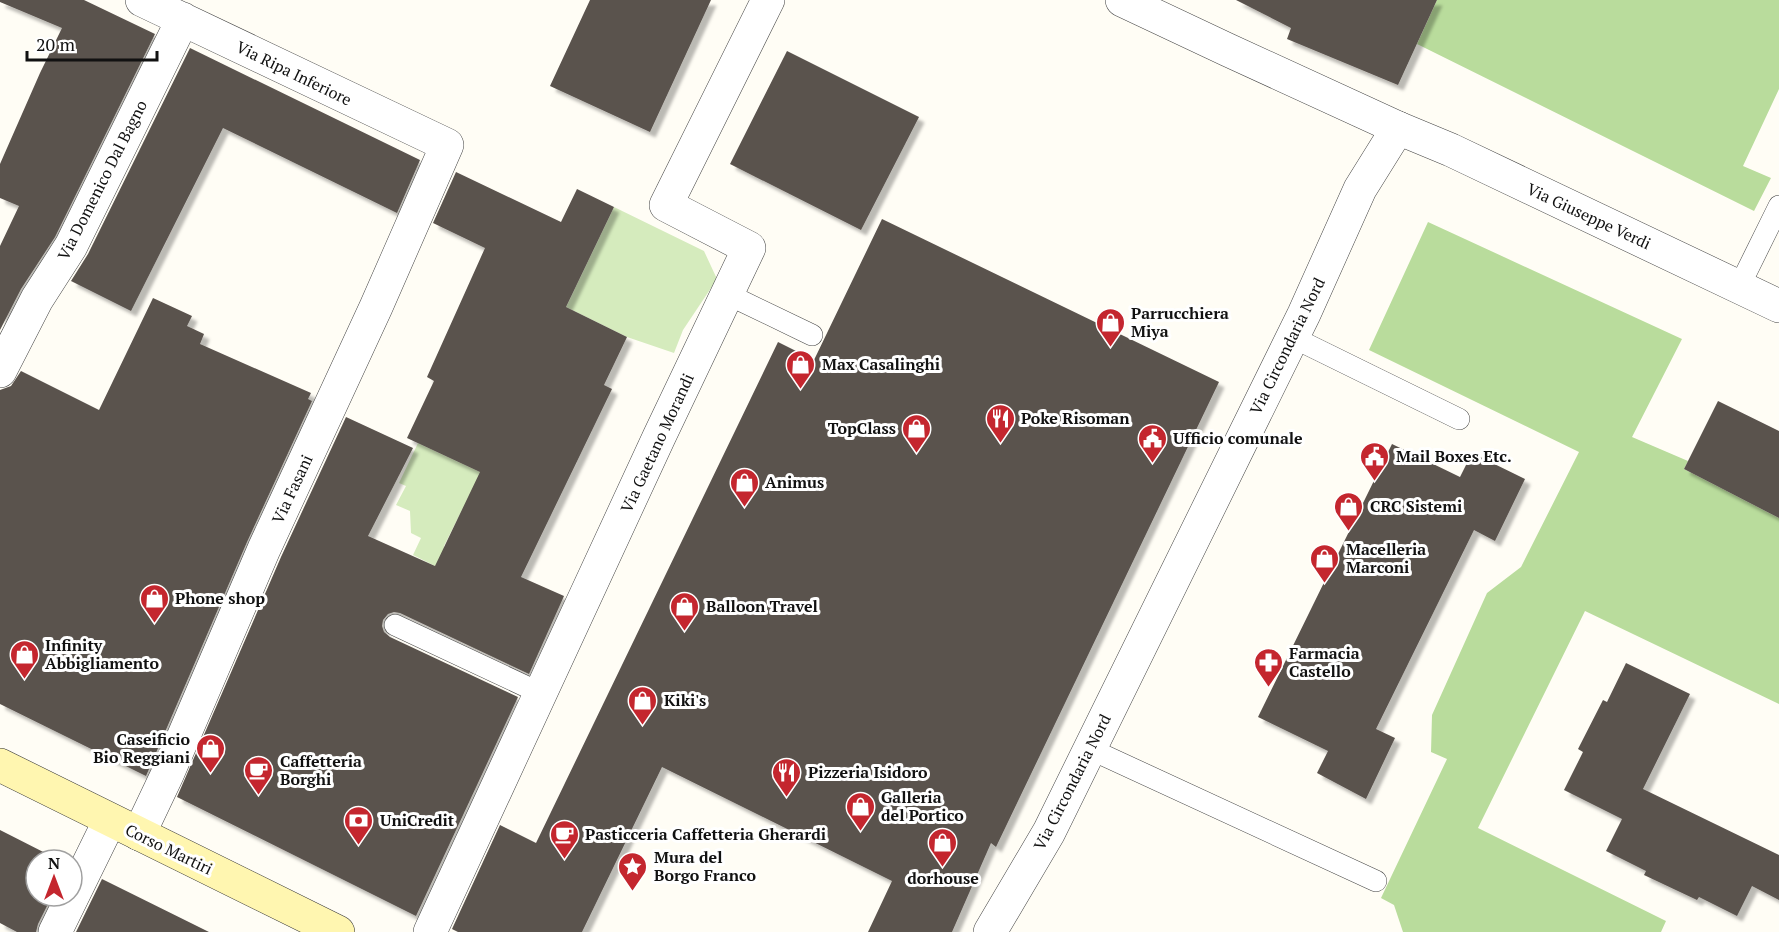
<svg xmlns="http://www.w3.org/2000/svg" width="1779" height="932" viewBox="0 0 1779 932" font-family="'PT Serif',serif">
<defs>
<filter id="shadow"><feDropShadow dx="5.5" dy="5.5" stdDeviation="1.5" flood-color="#0004"/></filter>
</defs>
<rect width="100%" height="100%" fill="#fffdf5"/>
<path fill="#d5ebbd" d="M 614,207 L 704,251 L 717,279 L 683,330 L 674,353 L 627,337 L 566,307 Z
M 418,443 L 489,476 L 462,510 L 444,546 L 443,570 L 413,555 L 421,538 L 411,533 L 410,511 L 396,505 L 406,486 L 399,483 Z"/>
<path fill="#b9dc9c" d="M 1437,0 L 1779,0 L 1779,89 L 1743,166 L 1771,178 L 1754,211 L 1417,44 Z
M 1428,222 L 1682,339 L 1632,437 L 1688,461 L 1684,469 L 1779,518 L 1779,704 L 1585,611 L 1478,828 L 1666,921 L 1661,932 L 1403,932 L 1394,905 L 1381,898 L 1447,759 L 1431,752 L 1432,715 L 1487,593 L 1521,567 L 1579,452 L 1369,350 Z"/>
<path fill="#5a524d" filter="url(#shadow)" d="M 0,0 L 84,0 L 155,34 L 55,237 L 21,289 L 0,330 L 0,246 L 19,206 L 0,198 L 0,164 L 40,73 L 62,28 L 0,2 Z
M 590,0 L 711,0 L 650,132 L 550,86 Z
M 1236,0 L 1437,0 L 1398,85 L 1287,39 L 1291,28 Z
M 190,48 L 420,160 L 397,213 L 223,128 L 131,311 L 71,281 L 88,254 Z
M 787,51 L 919,117 L 861,230 L 730,164 Z
M 456,172 L 561,222 L 577,189 L 614,207 L 566,307 L 627,337 L 604,385 L 612,389 L 521,577 L 564,596 L 529,674 L 400,613 L 394,612 L 388,614 L 383,620 L 382,626 L 384,632 L 390,637 L 518,697 L 416,916 L 177,797 L 281,557 L 346,417 L 413,448 L 368,536 L 435,566 L 480,472 L 407,438 L 434,381 L 427,377 L 485,248 L 433,223 Z
M 882,219 L 1219,382 L 996,847 L 991,843 L 952,932 L 868,932 L 892,881 L 662,767 L 582,932 L 458,932 L 452,929 L 500,825 L 536,843 L 778,342 L 814,360 Z
M 153,298 L 192,316 L 187,326 L 204,334 L 200,344 L 311,393 L 308,399 L 312,401 L 247,542 L 146,776 L 0,704 L 0,390 L 11,386 L 21,371 L 99,410 Z
M 1718,401 L 1779,431 L 1779,518 L 1684,469 Z
M 1392,444 L 1460,477 L 1472,453 L 1525,479 L 1495,541 L 1474,530 L 1376,729 L 1395,738 L 1366,799 L 1317,773 L 1328,751 L 1258,717 Z
M 1626,663 L 1690,694 L 1643,789 L 1779,855 L 1779,900 L 1752,886 L 1737,916 L 1699,897 L 1697,900 L 1644,875 L 1646,871 L 1606,851 L 1622,819 L 1564,790 L 1583,752 L 1578,749 L 1603,700 L 1607,702 Z
M 0,830 L 59,860 L 36,860 L 36,896 L 52,896 L 38,924 L 36,932 L 17,932 L 0,923 Z
M 102,879 L 209,932 L 76,932 Z"/>
<g fill="none" stroke-linecap="round" stroke-linejoin="round">
<defs>
<path id="service" d="M 1739,287 L 1779,206
M 727,294 L 812,335
M 1292,337 L 1459,419
M 395,625 L 540,693
M 1090,749 L 1376,881"/>
<path id="minor" d="M 1398,128 L 1451,150 L 1779,306
M 0,371 L 37,299 L 71,246 L 183,19
M 139,834 L 167,775 L 264,549 L 376,307 L 447,145 L 142,0
M 55,932 L 110,820
M 430,932 L 659,437 L 749,248 L 666,205 L 768,0"/>
<path id="tertiary" d="M 990,932 L 1049,832 L 1304,314 L 1360,189 L 1398,128 L 1228,50 L 1122,0"/>
<path id="secondary" d="M 0,765 L 338,932"/>
</defs>
<use href="#service" stroke="#444" stroke-width="22"/>
<use href="#minor" stroke="#444" stroke-width="34"/>
<use href="#tertiary" stroke="#444" stroke-width="34"/>
<use href="#secondary" stroke="#333" stroke-width="34"/>
<use href="#service" stroke="#fff" stroke-width="21"/>
<use href="#minor" stroke="#fff" stroke-width="33"/>
<use href="#tertiary" stroke="#fff" stroke-width="33"/>
<use href="#secondary" stroke="#fff6b0" stroke-width="33"/>
</g>
<defs>
<symbol id="shop-pin" viewBox="-11 -11 22 30"><path d="M0 17L-7.5 6A9.5 9.5 0 1 1 7.5 6Z" fill="#c4262e" stroke="#fff"/><path d="M-5-2.5h2.3a2.7 3.5 0 0 1 5.4 0H5L5.5 6h-11ZM-1.5-2.5h3a1.5 2.3 0 0 0-3 0Z" fill="#fff"/></symbol>
<symbol id="restaurant-pin" viewBox="-11 -11 22 30"><path d="M0 17L-7.5 6A9.5 9.5 0 1 1 7.5 6Z" fill="#c4262e" stroke="#fff"/><path d="M-5-6h1v4h1v-4h1v4h1v-4h1v5L-1.5 .5V6h-2V.5L-5-1ZM5-6V6H3V1.5H1.5Q1.5-4 5-6Z" fill="#fff"/></symbol>
<symbol id="civic-pin" viewBox="-11 -11 22 30"><path d="M0 17L-7.5 6A9.5 9.5 0 1 1 7.5 6Z" fill="#c4262e" stroke="#fff"/><path d="M-.6-6.5H3V-4.5H.6V-3L4-1V1h2V6H-6V1h2V-1L-.6-3ZM-1.2 2.5V6h2.4V2.5Z" fill="#fff"/></symbol>
<symbol id="pharmacy-pin" viewBox="-11 -11 22 30"><path d="M0 17L-7.5 6A9.5 9.5 0 1 1 7.5 6Z" fill="#c4262e" stroke="#fff"/><path d="M-2-6h4v4h4v4h-4v4h-4v-4h-4v-4h4Z" fill="#fff"/></symbol>
<symbol id="cafe-pin" viewBox="-11 -11 22 30"><path d="M0 17L-7.5 6A9.5 9.5 0 1 1 7.5 6Z" fill="#c4262e" stroke="#fff"/><path d="M-5.5-4.5H6V0H3Q3 3.5 0 3.5H-2.5Q-5.5 3.5-5.5 0ZM3-3.2v2h1.7v-2ZM-6 4.5H4V6H-6Z" fill="#fff"/></symbol>
<symbol id="bank-pin" viewBox="-11 -11 22 30"><path d="M0 17L-7.5 6A9.5 9.5 0 1 1 7.5 6Z" fill="#c4262e" stroke="#fff"/><path d="M-6-4H6V4H-6ZM0-2.3a2.3 2.3 0 1 0 0 4.6a2.3 2.3 0 1 0 0-4.6Z" fill="#fff"/></symbol>
<symbol id="sight-pin" viewBox="-11 -11 22 30"><path d="M0 17L-7.5 6A9.5 9.5 0 1 1 7.5 6Z" fill="#c4262e" stroke="#fff"/><path d="M0-6L1.8-2.2L6-1.7L2.9 1.2L3.7 5.4L0 3.3L-3.7 5.4L-2.9 1.2L-6-1.7L-1.8-2.2Z" fill="#fff"/></symbol>
</defs>
<g fill-rule="evenodd">
<use href="#shop-pin" x="1094" y="306" width="33" height="45"/>
<use href="#shop-pin" x="784" y="348" width="33" height="45"/>
<use href="#restaurant-pin" x="984" y="402" width="33" height="45"/>
<use href="#shop-pin" x="900" y="412" width="33" height="45"/>
<use href="#civic-pin" x="1136" y="422" width="33" height="45"/>
<use href="#civic-pin" x="1358" y="440" width="33" height="45"/>
<use href="#shop-pin" x="728" y="466" width="33" height="45"/>
<use href="#shop-pin" x="1332" y="490" width="33" height="45"/>
<use href="#shop-pin" x="1308" y="542" width="33" height="45"/>
<use href="#shop-pin" x="138" y="582" width="33" height="45"/>
<use href="#shop-pin" x="668" y="590" width="33" height="45"/>
<use href="#shop-pin" x="8" y="638" width="33" height="45"/>
<use href="#pharmacy-pin" x="1252" y="646" width="33" height="45"/>
<use href="#shop-pin" x="626" y="684" width="33" height="45"/>
<use href="#shop-pin" x="194" y="732" width="33" height="45"/>
<use href="#cafe-pin" x="242" y="754" width="33" height="45"/>
<use href="#restaurant-pin" x="770" y="756" width="33" height="45"/>
<use href="#shop-pin" x="844" y="790" width="33" height="45"/>
<use href="#bank-pin" x="342" y="804" width="33" height="45"/>
<use href="#cafe-pin" x="548" y="818" width="33" height="45"/>
<use href="#shop-pin" x="926" y="826" width="33" height="45"/>
<use href="#sight-pin" x="616" y="850" width="33" height="45"/>
</g>
<g text-anchor="middle" stroke-width="6" stroke-linejoin="round" paint-order="stroke">
<g font-size="16" fill="#111" stroke="#fff">
<text transform="translate(294 73) rotate(26)" y="6">Via Ripa Inferiore</text>
<text transform="translate(102 180) rotate(-63)" y="6">Via Domenico Dal Bagno</text>
<text transform="translate(1589 216) rotate(25)" y="6">Via Giuseppe Verdi</text>
<text transform="translate(1287 346) rotate(-64)" y="6">Via Circondaria Nord</text>
<text transform="translate(657 443) rotate(-65)" y="6">Via Gaetano Morandi</text>
<text transform="translate(292 489) rotate(-65)" y="6">Via Fasani</text>
<text transform="translate(1072 782) rotate(-63)" y="6">Via Circondaria Nord</text>
<text transform="translate(169 849) rotate(26)" y="6">Corso Martiri</text>
</g>
<g font-size="16" font-weight="bold" fill="#111" stroke="#fff" text-anchor="start">
<text x="1131" y="319">Parrucchiera<tspan x="1131" dy="18">Miya</tspan></text>
<text x="822" y="370">Max Casalinghi</text>
<text x="1021" y="424">Poke Risoman</text>
<text x="896" y="434" text-anchor="end">TopClass</text>
<text x="1173" y="444">Ufficio comunale</text>
<text x="1396" y="462">Mail Boxes Etc.</text>
<text x="765" y="488">Animus</text>
<text x="1370" y="512">CRC Sistemi</text>
<text x="1346" y="555">Macelleria<tspan x="1346" dy="18">Marconi</tspan></text>
<text x="175" y="604">Phone shop</text>
<text x="706" y="612">Balloon Travel</text>
<text x="45" y="651">Infinity<tspan x="45" dy="18">Abbigliamento</tspan></text>
<text x="1289" y="659">Farmacia<tspan x="1289" dy="18">Castello</tspan></text>
<text x="664" y="706">Kiki's</text>
<text x="190" y="745" text-anchor="end">Caseificio<tspan x="190" dy="18">Bio Reggiani</tspan></text>
<text x="280" y="767">Caffetteria<tspan x="280" dy="18">Borghi</tspan></text>
<text x="808" y="778">Pizzeria Isidoro</text>
<text x="881" y="803">Galleria<tspan x="881" dy="18">del Portico</tspan></text>
<text x="380" y="826">UniCredit</text>
<text x="585" y="840">Pasticceria Caffetteria Gherardi</text>
<text x="654" y="863">Mura del<tspan x="654" dy="18">Borgo Franco</tspan></text>
<text x="943" y="884" text-anchor="middle">dorhouse</text>
</g>
</g>
<g transform="translate(54 878)"><circle r="28" fill="#ffffff" stroke="#a0a0a0" stroke-width="1.5"/>
<path d="M0-4.5L10 22L0 15L-10 22Z" fill="#c4262e"/>
<text y="-9" font-size="16" font-weight="bold" text-anchor="middle" fill="#111111">N</text>
</g>
<path d="M27 51v9h130v-9" fill="none" stroke="#111111" stroke-width="3"/>
<text x="36" y="51" font-size="18" fill="#111111" stroke="#ffffff" stroke-width="4.5" paint-order="stroke">20 m</text>
</svg>
